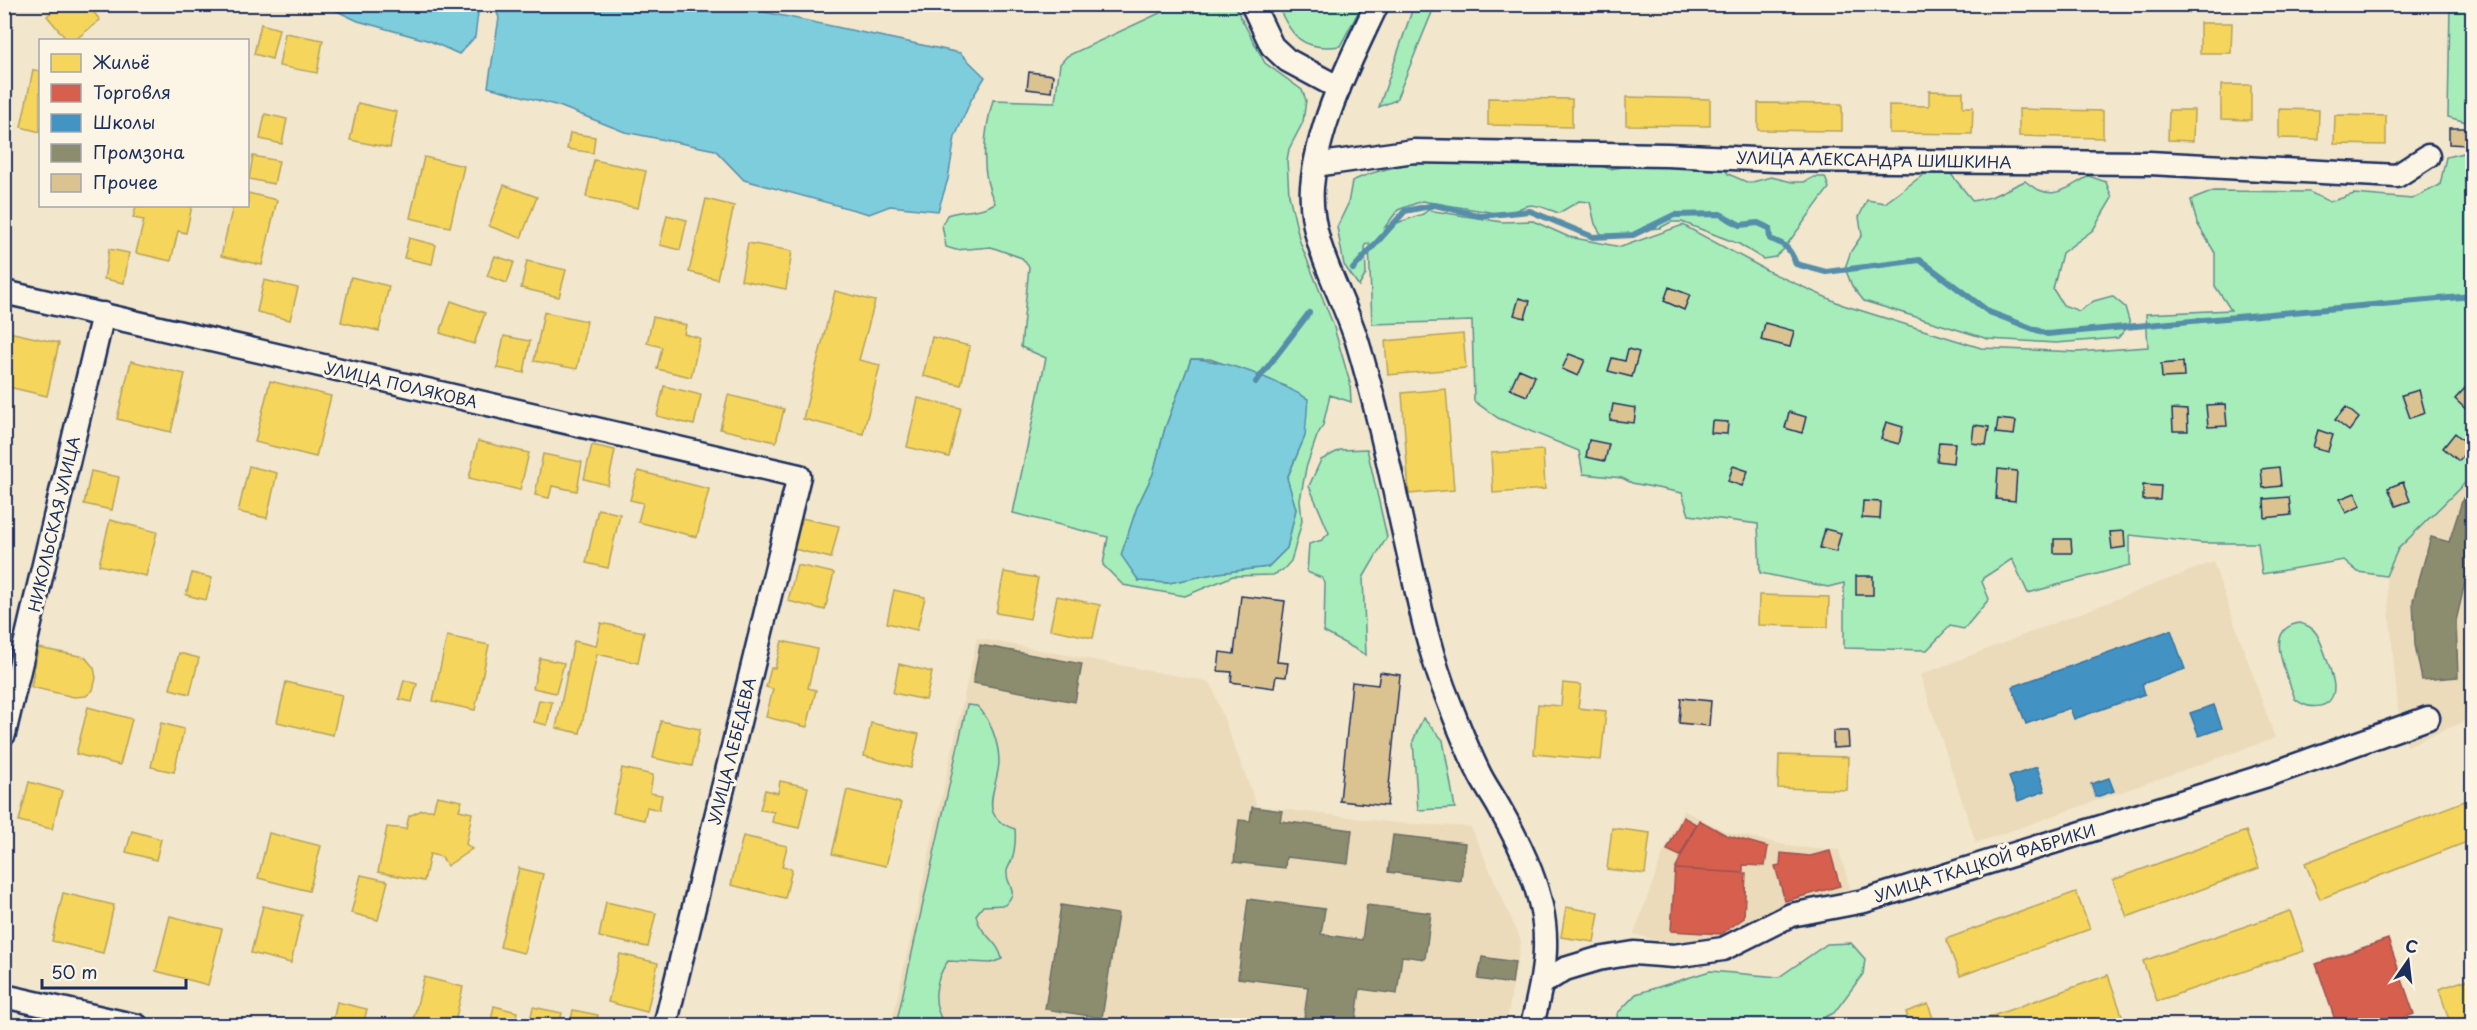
<svg xmlns="http://www.w3.org/2000/svg" width="2477" height="1030" viewBox="0 0 2477 1030" font-family="'Playpen Sans',sans-serif">
<rect width="100%" height="100%" fill="#f2e6cc"/>
<filter id="ink" filterUnits="userSpaceOnUse"><feTurbulence type="fractalNoise" baseFrequency=".0167" numOctaves="2"/><feDisplacementMap in="SourceGraphic" scale="12" xChannelSelector="R" yChannelSelector="G"/><feConvolveMatrix kernelMatrix="1 2 1 2 8 2 1 2 1" color-interpolation-filters="sRGB"/></filter>
<g filter="url(#ink)">
<path fill="#ebdbba" d="M 2472,476 L 2472,718 L 2407,746 L 2398,709 L 2386,576 L 2398,549 Z
M 2213,562 L 2275,738 L 1976,843 L 1920,675 Z
M 977,638 L 1210,682 L 1257,806 L 1396,823 L 1471,827 L 1521,941 L 1506,1025 L 891,1026 Z
M 1683,810 L 1727,832 L 1794,847 L 1839,850 L 1850,888 L 1779,910 L 1722,939 L 1676,946 L 1634,934 L 1663,854 Z"/>
<path fill="#a6edba" stroke="#608e8c" stroke-width="1.5" fill-rule="evenodd" d="M 1177,5 L 1234,5 L 1265,63 L 1302,90 L 1306,100 L 1303,122 L 1289,149 L 1287,160 L 1289,195 L 1300,242 L 1333,324 L 1350,383 L 1351,402 L 1330,395 L 1323,425 L 1317,436 L 1306,468 L 1300,500 L 1302,521 L 1294,551 L 1291,561 L 1283,570 L 1273,575 L 1233,576 L 1185,596 L 1123,585 L 1103,565 L 1108,537 L 1013,513 L 1046,358 L 1021,347 L 1029,267 L 1022,258 L 991,247 L 956,250 L 946,247 L 942,225 L 947,215 C 964,209 979,213 995,203 C 979,173 984,132 993,100 L 1055,102 L 1060,64 L 1067,56 ZM 1191,359 L 1210,359 L 1286,386 L 1305,436 L 1287,479 L 1296,509 L 1287,548 L 1268,567 L 1218,573 L 1169,583 L 1139,581 L 1122,555 L 1137,507 L 1153,474 L 1165,428 Z
M 1277,5 L 1362,5 L 1340,46 C 1301,51 1293,37 1277,5 Z
M 1414,5 L 1435,5 L 1396,100 L 1379,107 Z
M 2450,5 L 2472,5 L 2472,127 L 2466,122 L 2448,117 Z
M 2472,151 L 2472,476 L 2398,549 L 2386,576 L 2358,572 L 2344,560 L 2262,574 L 2258,543 L 2203,543 L 2130,535 L 2130,565 L 2028,593 L 2012,559 L 1983,578 L 1982,582 L 1989,599 L 1964,629 L 1950,626 L 1927,650 L 1844,648 L 1844,583 L 1828,587 L 1760,573 L 1758,524 L 1689,515 L 1682,493 L 1632,483 L 1622,478 L 1583,474 L 1579,451 L 1498,418 L 1474,401 L 1472,321 L 1372,324 L 1369,243 L 1365,245 L 1366,274 L 1359,286 L 1344,265 L 1337,227 L 1348,204 L 1352,181 C 1425,148 1521,162 1599,165 L 1610,169 L 1643,164 L 1722,165 L 1728,174 L 1749,183 L 1771,177 L 1792,182 L 1804,182 L 1814,177 L 1825,177 L 1829,188 L 1783,250 L 1775,257 L 1763,259 L 1739,244 L 1682,222 L 1671,222 L 1660,228 L 1647,229 L 1626,236 L 1601,234 L 1595,224 L 1590,202 L 1579,201 L 1559,213 C 1549,210 1536,203 1526,206 C 1517,209 1512,213 1502,214 L 1422,201 L 1398,210 L 1385,227 L 1423,214 L 1428,210 L 1502,222 L 1533,221 L 1569,237 L 1621,247 L 1683,225 L 1770,272 L 1843,305 L 1981,348 L 2077,352 L 2148,347 L 2146,314 L 2231,310 L 2215,286 L 2215,253 L 2197,223 L 2191,200 L 2214,191 L 2309,192 L 2330,202 L 2354,194 L 2412,199 L 2440,185 L 2446,157 Z
M 1931,169 L 1950,173 L 1973,201 L 1991,197 L 2025,181 C 2052,203 2063,190 2089,176 L 2106,182 L 2112,198 L 2093,230 L 2062,253 L 2053,289 L 2063,305 L 2079,311 L 2094,301 L 2112,296 L 2125,307 L 2130,324 L 2118,338 L 2056,343 L 1988,339 L 1864,301 L 1852,286 L 1845,268 L 1851,251 L 1862,235 L 1859,217 L 1867,200 L 1885,203 Z
M 1367,449 L 1387,537 L 1363,578 L 1366,655 L 1324,632 L 1325,583 L 1322,578 L 1307,572 L 1309,544 L 1322,540 L 1329,533 L 1309,486 L 1321,460 L 1340,450 Z
M 2300,623 C 2306,625 2312,627 2316,633 C 2321,640 2334,678 2334,687 C 2334,710 2308,711 2295,699 C 2288,676 2261,628 2300,623 Z
M 967,705 L 977,706 C 990,718 999,743 999,762 C 998,789 975,816 1015,829 C 1016,840 1015,851 1011,862 C 1010,864 1007,869 1007,871 C 1005,887 1021,888 1005,905 L 983,906 L 976,915 C 979,934 999,941 1002,959 L 991,963 L 948,961 C 934,980 931,1005 945,1025 L 896,1025 Z
M 1423,718 L 1443,740 L 1455,808 L 1418,810 L 1413,741 Z
M 1851,943 L 1865,959 L 1863,974 L 1834,1013 L 1808,1025 L 1618,1025 L 1617,1014 L 1636,994 L 1710,971 L 1779,977 L 1827,944 Z"/>
<path fill="#7ecddc" stroke="#568eaa" stroke-width="1.5" d="M 324,5 L 479,5 L 475,37 L 459,54 L 430,41 L 358,21 Z
M 494,5 L 731,5 L 960,53 L 985,77 L 971,100 L 955,137 L 948,179 L 938,211 L 890,206 L 869,214 L 744,180 L 715,150 L 625,132 L 559,106 L 488,87 L 499,18 Z
M 1191,359 C 1228,360 1276,380 1308,399 L 1305,436 L 1287,478 L 1296,509 L 1287,548 L 1268,567 L 1218,573 L 1169,583 L 1139,581 L 1121,555 L 1137,507 L 1153,474 L 1165,428 Z"/>
<path fill="#f6d55c" stroke="#b4a35d" stroke-width="1.5" d="M 61,4 L 87,4 L 100,20 L 75,40 L 67,40 L 47,16 Z
M 2200,23 L 2232,23 L 2231,53 L 2200,53 Z
M 261,24 L 279,29 L 272,59 L 254,54 Z
M 285,33 L 323,40 L 317,73 L 279,66 Z
M 33,70 L 40,71 L 40,132 L 21,127 Z
M 2221,85 L 2251,85 L 2251,120 L 2221,119 Z
M 1929,91 L 1963,92 L 1963,107 L 1973,107 L 1972,134 L 1889,133 L 1889,105 L 1929,106 Z
M 1626,97 L 1710,99 L 1710,126 L 1626,125 Z
M 1488,98 L 1572,99 L 1572,127 L 1488,125 Z
M 358,103 L 397,112 L 390,148 L 350,140 Z
M 1758,103 L 1842,104 L 1842,131 L 1758,130 Z
M 2019,109 L 2103,111 L 2103,138 L 2019,136 Z
M 2279,109 L 2319,110 L 2318,139 L 2279,138 Z
M 2169,110 L 2194,110 L 2193,141 L 2168,140 Z
M 265,114 L 287,119 L 282,144 L 260,139 Z
M 2335,115 L 2386,116 L 2386,145 L 2334,144 Z
M 570,133 L 595,137 L 593,153 L 567,149 Z
M 253,156 L 279,161 L 274,184 L 249,179 Z
M 424,157 L 464,166 L 450,227 L 410,218 Z
M 594,160 L 646,171 L 638,208 L 586,197 Z
M 504,185 L 537,197 L 521,238 L 489,226 Z
M 248,193 L 277,200 L 262,265 L 221,256 L 233,206 L 248,206 Z
M 706,199 L 734,206 L 717,279 L 689,272 Z
M 136,206 L 192,206 L 186,233 L 178,231 L 171,261 L 136,253 L 144,220 L 133,218 Z
M 667,215 L 687,220 L 680,250 L 660,245 Z
M 409,238 L 436,245 L 432,264 L 404,258 Z
M 748,243 L 792,251 L 786,289 L 741,280 Z
M 109,249 L 129,253 L 124,283 L 104,279 Z
M 495,256 L 514,262 L 507,283 L 487,276 Z
M 527,261 L 566,270 L 559,297 L 521,288 Z
M 351,277 L 389,286 L 379,331 L 341,322 Z
M 264,280 L 298,288 L 290,320 L 257,312 Z
M 835,291 L 875,301 L 859,360 L 880,365 L 863,434 L 803,419 Z
M 451,301 L 485,313 L 474,344 L 440,333 Z
M 544,312 L 587,321 L 577,369 L 534,361 Z
M 653,317 L 686,325 L 684,334 L 700,338 L 691,377 L 657,369 L 662,347 L 647,343 Z
M 4,331 L 59,343 L 47,396 L 4,386 Z
M 1463,334 L 1466,368 L 1388,375 L 1385,341 Z
M 504,336 L 530,341 L 524,373 L 497,368 Z
M 932,337 L 970,346 L 961,385 L 923,376 Z
M 131,361 L 185,374 L 171,432 L 117,419 Z
M 270,381 L 331,396 L 316,457 L 255,442 Z
M 664,386 L 701,395 L 694,425 L 657,416 Z
M 1446,389 L 1454,490 L 1409,494 L 1402,393 Z
M 728,395 L 784,409 L 776,442 L 720,429 Z
M 918,398 L 961,408 L 949,457 L 907,447 Z
M 478,441 L 529,453 L 520,490 L 469,478 Z
M 592,445 L 615,450 L 608,485 L 584,479 Z
M 1543,450 L 1545,489 L 1493,493 L 1491,453 Z
M 543,454 L 582,462 L 577,491 L 552,486 L 549,498 L 535,495 Z
M 249,466 L 277,473 L 267,518 L 238,512 Z
M 91,471 L 119,477 L 112,510 L 84,504 Z
M 638,471 L 709,489 L 697,537 L 638,522 L 643,503 L 630,500 Z
M 598,509 L 620,514 L 608,568 L 586,563 Z
M 801,518 L 839,526 L 831,558 L 794,549 Z
M 110,520 L 157,532 L 146,576 L 99,565 Z
M 797,565 L 834,573 L 825,610 L 788,601 Z
M 1004,572 L 1038,578 L 1030,619 L 996,613 Z
M 192,573 L 212,578 L 206,600 L 186,595 Z
M 894,590 L 925,597 L 917,630 L 887,623 Z
M 1759,595 L 1829,597 L 1828,627 L 1758,625 Z
M 1057,596 L 1100,605 L 1093,638 L 1050,629 Z
M 601,623 L 644,632 L 638,663 L 597,654 L 580,733 L 556,728 L 574,641 L 596,646 Z
M 447,636 L 489,645 L 475,710 L 433,701 Z
M 782,641 L 817,649 L 808,688 L 816,690 L 807,727 L 766,717 L 773,689 L 766,687 L 771,668 L 775,668 Z
M 38,648 L 85,657 L 94,668 L 96,678 L 93,690 L 86,696 L 74,697 L 31,687 Z
M 179,653 L 199,658 L 190,694 L 170,689 Z
M 540,658 L 564,663 L 556,693 L 533,688 Z
M 899,664 L 932,672 L 926,700 L 893,693 Z
M 404,680 L 417,684 L 412,702 L 399,699 Z
M 286,682 L 342,695 L 333,735 L 277,722 Z
M 1563,683 L 1581,685 L 1578,708 L 1606,711 L 1601,760 L 1534,754 L 1538,704 L 1561,706 Z
M 539,700 L 552,702 L 547,725 L 534,722 Z
M 88,707 L 132,719 L 120,765 L 76,754 Z
M 661,721 L 700,729 L 692,766 L 653,758 Z
M 161,723 L 184,729 L 174,772 L 151,767 Z
M 871,723 L 919,734 L 911,768 L 864,756 Z
M 1779,755 L 1848,757 L 1847,790 L 1778,788 Z
M 622,768 L 653,775 L 650,793 L 662,795 L 659,810 L 647,807 L 644,820 L 613,813 Z
M 780,781 L 808,787 L 799,828 L 772,822 L 774,812 L 760,810 L 765,790 L 778,793 Z
M 29,782 L 62,791 L 52,829 L 19,821 Z
M 847,790 L 901,803 L 886,866 L 832,854 Z
M 437,796 L 462,801 L 459,810 L 472,813 L 466,844 L 472,849 L 447,866 L 442,857 L 430,854 L 424,881 L 378,872 L 387,827 L 406,829 L 409,816 L 422,810 L 433,810 Z
M 2472,798 L 2472,840 L 2320,899 L 2305,863 Z
M 1612,828 L 1650,833 L 1645,874 L 1607,869 Z
M 132,831 L 161,839 L 156,860 L 126,852 Z
M 2246,831 L 2259,868 L 2127,917 L 2113,880 Z
M 269,833 L 321,846 L 309,891 L 258,878 Z
M 743,836 L 787,846 L 782,867 L 792,869 L 785,898 L 731,885 Z
M 519,868 L 543,874 L 524,953 L 500,947 Z
M 361,875 L 388,881 L 378,920 L 351,913 Z
M 2076,892 L 2090,929 L 1960,976 L 1946,939 Z
M 63,893 L 114,905 L 103,953 L 52,941 Z
M 606,902 L 656,913 L 648,947 L 599,937 Z
M 263,906 L 302,915 L 291,963 L 251,953 Z
M 1566,907 L 1599,913 L 1594,942 L 1561,937 Z
M 2290,911 L 2304,951 L 2157,1001 L 2143,961 Z
M 170,916 L 222,929 L 208,985 L 156,971 Z
M 4,924 L 11,925 L 4,954 Z
M 620,954 L 658,963 L 647,1012 L 608,1002 Z
M 2108,975 L 2122,1015 L 2092,1026 L 1964,1026 Z
M 424,977 L 463,987 L 454,1026 L 412,1025 Z
M 2472,978 L 2472,1026 L 2451,1026 L 2439,989 Z
M 337,1002 L 367,1009 L 363,1026 L 332,1026 Z
M 1928,1004 L 1934,1021 L 1921,1026 L 1910,1026 L 1906,1012 Z
M 494,1006 L 517,1012 L 514,1026 L 490,1026 Z
M 533,1007 L 562,1013 L 559,1026 L 529,1026 Z
M 573,1010 L 598,1015 L 595,1026 L 570,1026 Z
M 2214,1018 L 2217,1026 L 2192,1026 Z"/>
<path fill="#d6604d" stroke="#9e5152" stroke-width="1.5" d="M 1683,817 L 1696,824 L 1680,856 L 1667,850 Z
M 1699,820 L 1726,835 L 1768,847 L 1765,866 L 1743,865 L 1743,873 L 1675,869 Z
M 1830,851 L 1840,886 L 1785,901 L 1775,866 L 1780,865 L 1781,853 L 1810,856 Z
M 1675,869 L 1746,873 L 1744,918 L 1721,934 L 1671,931 Z
M 2388,939 L 2414,1014 L 2380,1026 L 2337,1026 L 2316,964 Z"/>
<path fill="#4393c3" stroke="#3775a5" stroke-width="1.5" d="M 2171,630 L 2185,669 L 2142,684 L 2145,694 L 2074,719 L 2070,708 L 2026,724 L 2012,687 Z
M 2214,705 L 2222,728 L 2199,736 L 2190,713 Z
M 2037,767 L 2045,791 L 2018,801 L 2009,777 Z
M 2109,778 L 2114,791 L 2096,797 L 2091,784 Z"/>
<path fill="#8c8c6e" stroke="#6a7069" stroke-width="1.5" d="M 2463,498 L 2472,500 L 2472,553 L 2456,621 L 2458,677 L 2422,680 L 2415,645 L 2413,601 L 2431,537 L 2449,542 Z
M 980,645 L 1082,664 L 1075,702 L 973,683 Z
M 1252,807 L 1282,811 L 1280,821 L 1352,830 L 1348,864 L 1286,857 L 1285,868 L 1234,862 L 1239,820 L 1250,821 Z
M 1393,835 L 1465,843 L 1461,881 L 1388,872 Z
M 1248,899 L 1325,909 L 1321,934 L 1362,940 L 1367,905 L 1431,913 L 1425,959 L 1402,956 L 1397,994 L 1360,989 L 1355,1026 L 1303,1026 L 1308,987 L 1238,978 Z
M 1061,905 L 1118,914 L 1102,1018 L 1045,1009 Z
M 1482,957 L 1515,962 L 1512,984 L 1478,979 Z"/>
<g fill="none" stroke-linecap="round" stroke-linejoin="round">
<path stroke="#568eaa" stroke-width="6" d="M 1353,269 L 1405,211 L 1435,205 L 1481,216 L 1530,211 L 1593,237 L 1633,235 L 1674,215 L 1720,214 L 1740,225 L 1758,223 L 1769,228 L 1770,239 C 1785,244 1790,248 1796,264 L 1826,272 L 1920,260 L 1989,312 L 2047,334 L 2472,296
M 1256,382 L 1309,313"/>
</g>
<path fill="#dbc291" stroke="#1b2f5e" stroke-width="1.5" d="M 1029,72 L 1053,75 L 1051,92 L 1027,89 Z
M 2449,128 L 2467,128 L 2467,145 L 2449,144 Z
M 1669,287 L 1690,295 L 1684,310 L 1664,301 Z
M 1519,298 L 1530,301 L 1525,318 L 1514,315 Z
M 1765,323 L 1794,331 L 1790,347 L 1761,340 Z
M 1628,349 L 1639,352 L 1632,377 L 1608,371 L 1612,358 L 1625,361 Z
M 1569,354 L 1585,360 L 1578,376 L 1562,369 Z
M 2183,362 L 2184,377 L 2162,378 L 2161,364 Z
M 1519,369 L 1535,376 L 1527,396 L 1510,389 Z
M 2467,386 L 2472,392 L 2472,410 L 2470,413 L 2455,399 Z
M 2419,390 L 2425,413 L 2410,418 L 2402,395 Z
M 1613,404 L 1636,408 L 1634,423 L 1610,420 Z
M 2225,404 L 2227,426 L 2208,427 L 2206,405 Z
M 2346,407 L 2359,418 L 2349,431 L 2335,420 Z
M 2172,409 L 2187,410 L 2188,431 L 2173,431 Z
M 1789,412 L 1806,417 L 1802,433 L 1785,428 Z
M 1998,419 L 2016,421 L 2014,435 L 1996,433 Z
M 1712,421 L 1728,422 L 1727,434 L 1711,433 Z
M 1886,422 L 1903,427 L 1899,444 L 1881,439 Z
M 1974,425 L 1989,427 L 1986,445 L 1972,443 Z
M 2318,430 L 2333,435 L 2328,451 L 2313,447 Z
M 2455,433 L 2470,446 L 2459,461 L 2443,448 Z
M 1589,440 L 1609,444 L 1605,461 L 1586,457 Z
M 1939,442 L 1955,443 L 1953,463 L 1937,461 Z
M 1733,466 L 1748,471 L 1742,486 L 1728,481 Z
M 2279,467 L 2281,486 L 2263,488 L 2261,469 Z
M 1998,469 L 2017,471 L 2015,501 L 1996,499 Z
M 2403,482 L 2410,501 L 2396,506 L 2388,488 Z
M 2143,485 L 2161,486 L 2160,500 L 2143,500 Z
M 2355,493 L 2361,506 L 2346,513 L 2340,499 Z
M 2289,497 L 2291,515 L 2265,518 L 2264,499 Z
M 1863,501 L 1881,502 L 1880,519 L 1862,518 Z
M 1825,529 L 1841,533 L 1836,552 L 1820,548 Z
M 2124,531 L 2125,547 L 2112,549 L 2110,532 Z
M 2054,539 L 2071,539 L 2072,553 L 2054,553 Z
M 1856,576 L 1873,576 L 1873,595 L 1856,595 Z
M 1241,596 L 1285,601 L 1277,662 L 1288,663 L 1286,677 L 1276,676 L 1274,688 L 1231,682 L 1232,672 L 1218,671 L 1220,652 L 1234,654 Z
M 1380,672 L 1400,675 L 1387,806 L 1340,801 L 1352,682 L 1378,685 Z
M 1681,698 L 1711,701 L 1709,726 L 1679,723 Z
M 1833,731 L 1848,731 L 1849,747 L 1833,748 Z"/>
<g fill="none" stroke-linecap="round" stroke-linejoin="round">
<defs>
<path id="minor" d="M 1252,4 L 1272,46 L 1287,60 L 1339,88
M 1377,4 C 1350,62 1318,122 1312,187 C 1308,242 1341,290 1357,341 C 1378,409 1392,481 1408,551 C 1419,602 1429,653 1449,702 C 1458,725 1467,749 1478,771 C 1484,784 1493,796 1500,809 C 1522,848 1545,895 1545,940 C 1546,969 1538,998 1532,1026
M 1315,165 L 1414,151 L 1667,155 L 1775,160 L 2149,163 L 2397,176 L 2428,156
M 4,292 L 799,476 L 665,1026
M 4,734 L 103,314
M 1541,984 L 1565,969 L 1598,959 L 1634,953 L 1674,956 L 1723,949 L 1791,915 L 1864,901 L 2271,774 L 2428,718
M 4,996 L 137,1026"/>
</defs>
<use href="#minor" stroke="#1b2f5e" stroke-width="27"/>
<use href="#minor" stroke="#fcf5e5" stroke-width="22"/>
</g>
</g>
<g text-anchor="middle" stroke-width="6" stroke-linejoin="round" paint-order="stroke">
<g font-size="16" fill="#1b2f5e" stroke="#fcf5e5">
<text transform="translate(1874 160) rotate(1)" y="6">УЛИЦА АЛЕКСАНДРА ШИШКИНА</text>
<text transform="translate(401 385) rotate(13)" y="6">УЛИЦА ПОЛЯКОВА</text>
<text transform="translate(54 524) rotate(-77)" y="6">НИКОЛЬСКАЯ УЛИЦА</text>
<text transform="translate(732 751) rotate(-76)" y="6">УЛИЦА ЛЕБЕДЕВА</text>
<text transform="translate(1985 863) rotate(-17)" y="6">УЛИЦА ТКАЦКОЙ ФАБРИКИ</text>
</g>
</g>
<rect width="2477" height="1030" fill="none" stroke="#fcf5e5" stroke-width="24"/>
<rect x="12" y="12" width="2453" height="1006" fill="none" stroke="#1b2f5e" stroke-width="2" filter="url(#ink)"/>
<rect x="39" y="39" width="210" height="168" fill="#fcf5e5" stroke="#a2a6af" stroke-width="1.5"/>
<rect x="51" y="54" width="30" height="18" fill="#f6d55c" stroke="#a2a6af" stroke-width="1.5"/>
<text x="93" y="69" font-size="18" fill="#1b2f5e">Жильё</text>
<rect x="51" y="84" width="30" height="18" fill="#d6604d" stroke="#a2a6af" stroke-width="1.5"/>
<text x="93" y="99" font-size="18" fill="#1b2f5e">Торговля</text>
<rect x="51" y="114" width="30" height="18" fill="#4393c3" stroke="#a2a6af" stroke-width="1.5"/>
<text x="93" y="129" font-size="18" fill="#1b2f5e">Школы</text>
<rect x="51" y="144" width="30" height="18" fill="#8c8c6e" stroke="#a2a6af" stroke-width="1.5"/>
<text x="93" y="159" font-size="18" fill="#1b2f5e">Промзона</text>
<rect x="51" y="174" width="30" height="18" fill="#dbc291" stroke="#a2a6af" stroke-width="1.5"/>
<text x="93" y="189" font-size="18" fill="#1b2f5e">Прочее</text>
<g transform="translate(2408 961) rotate(14)" stroke="#fcf5e5" stroke-width="4.5" paint-order="stroke">
<path d="M0-4.5L10 22L0 15L-10 22Z" fill="#1b2f5e"/>
<text y="-9" font-size="16" font-weight="bold" text-anchor="middle" fill="#1b2f5e">С</text>
</g>
<path d="M42 979v9h144v-9" fill="none" stroke="#1b2f5e" stroke-width="3"/>
<text x="51" y="979" font-size="18" fill="#1b2f5e" stroke="#fcf5e5" stroke-width="4.5" paint-order="stroke">50 m</text>
</svg>
